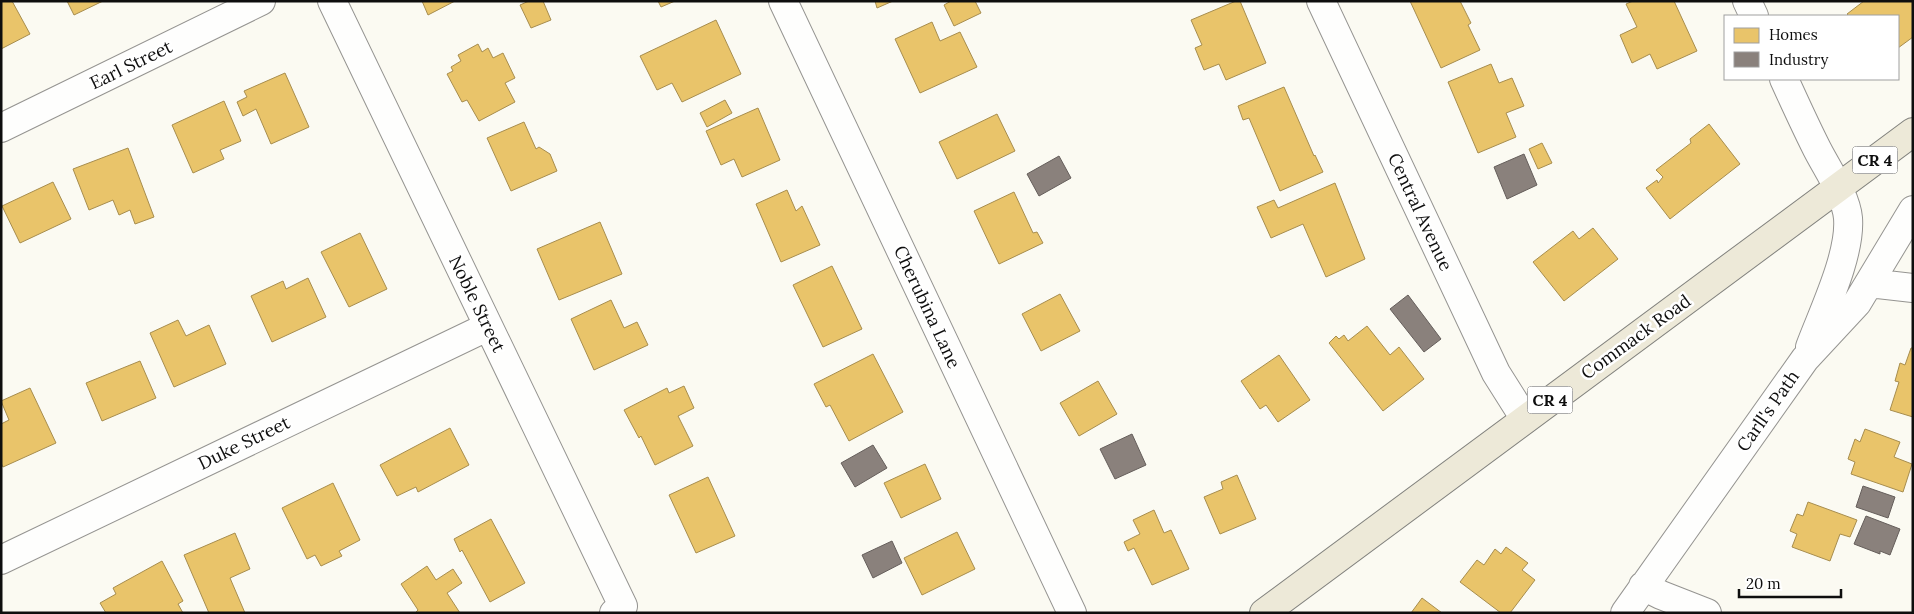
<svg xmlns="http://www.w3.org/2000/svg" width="1914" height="614" viewBox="0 0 1914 614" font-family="Lora,serif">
<rect width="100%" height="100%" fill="#fbfaf2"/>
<path fill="#e9c46a" stroke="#a78d4e" d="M 1,1 L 12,1 L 30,34 L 1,49 Z
M 67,1 L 103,1 L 74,15 Z
M 422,1 L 455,1 L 428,15 Z
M 529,1 L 543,1 L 551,20 L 531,28 L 520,5 Z
M 658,1 L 675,1 L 661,7 Z
M 875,1 L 893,1 L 877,8 Z
M 951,1 L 975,1 L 981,13 L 954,26 L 944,5 Z
M 1236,1 L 1240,1 L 1266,63 L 1226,80 L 1219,64 L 1204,70 L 1195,48 L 1202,45 L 1191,20 Z
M 1410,1 L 1460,1 L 1471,23 L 1468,25 L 1480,50 L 1441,68 Z
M 1633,1 L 1674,1 L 1697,51 L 1657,69 L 1650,54 L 1632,63 L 1620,35 L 1637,27 L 1626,4 Z
M 1864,1 L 1913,1 L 1913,37 L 1898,48 L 1898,16 L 1849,16 L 1847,14 Z
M 716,20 L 741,74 L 682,102 L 672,83 L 657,90 L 640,56 Z
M 932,22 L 940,41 L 960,32 L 977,67 L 920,93 L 895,39 Z
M 478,44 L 482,52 L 488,48 L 493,58 L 503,53 L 515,78 L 505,83 L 515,102 L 479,121 L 467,100 L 462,102 L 447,74 L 453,71 L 451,67 L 461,61 L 458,55 Z
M 1491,64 L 1499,83 L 1512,78 L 1524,106 L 1506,113 L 1516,137 L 1478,153 L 1448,82 Z
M 285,73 L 309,127 L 271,144 L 256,109 L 243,116 L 237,102 L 247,97 L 244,91 Z
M 1284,87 L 1314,156 L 1315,155 L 1323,172 L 1280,191 L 1249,118 L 1243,120 L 1238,106 Z
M 725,100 L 732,113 L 707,127 L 700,113 Z
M 224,101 L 241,141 L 220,150 L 224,159 L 193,173 L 172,125 Z
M 758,108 L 780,160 L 742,177 L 734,159 L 721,165 L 706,131 Z
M 997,114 L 1015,151 L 957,179 L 939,142 Z
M 524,122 L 536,149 L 539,147 L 550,154 L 557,171 L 511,191 L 487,138 Z
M 1709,124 L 1740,164 L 1670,219 L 1646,188 L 1657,180 L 1658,183 L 1663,177 L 1656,170 L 1691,143 L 1690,139 Z
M 1542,143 L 1552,163 L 1538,169 L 1529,149 Z
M 128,148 L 154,217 L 135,224 L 130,210 L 119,215 L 113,200 L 89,210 L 73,169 Z
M 53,182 L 71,219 L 20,243 L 2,206 Z
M 1335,183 L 1365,259 L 1326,277 L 1303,224 L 1271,238 L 1257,207 L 1274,200 L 1278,208 Z
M 787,190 L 796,211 L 802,206 L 820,245 L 781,262 L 756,204 Z
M 1014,192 L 1033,233 L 1037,232 L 1043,243 L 999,264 L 974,211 Z
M 600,222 L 622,274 L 559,300 L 537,249 Z
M 1593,228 L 1618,259 L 1564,301 L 1533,262 L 1573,231 L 1579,239 Z
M 360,233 L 387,289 L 349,307 L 321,252 Z
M 832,266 L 862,329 L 823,347 L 793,285 Z
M 308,278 L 326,317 L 272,342 L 251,296 L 283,281 L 286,289 Z
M 1060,294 L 1080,331 L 1041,351 L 1022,314 Z
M 611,300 L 624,328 L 637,322 L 648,345 L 594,370 L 571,319 Z
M 178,320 L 186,336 L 209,325 L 226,364 L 174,387 L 150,333 Z
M 1367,326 L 1390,355 L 1399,347 L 1424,379 L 1383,411 L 1329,343 L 1336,336 L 1339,339 L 1344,335 L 1348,341 Z
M 1911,348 L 1913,348 L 1913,417 L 1890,410 L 1899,382 L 1895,381 L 1900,363 L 1905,365 Z
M 873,354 L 903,412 L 849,441 L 830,405 L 826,407 L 814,384 Z
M 1279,355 L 1310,400 L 1278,422 L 1266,405 L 1260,409 L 1241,381 Z
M 140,361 L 156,398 L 102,421 L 86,383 Z
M 1098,381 L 1117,414 L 1079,436 L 1060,403 Z
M 684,386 L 694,408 L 678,416 L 693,446 L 655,465 L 641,436 L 639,438 L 624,410 L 667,388 L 669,393 Z
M 30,388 L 56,443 L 3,467 L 1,463 L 1,424 L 9,420 L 1,401 Z
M 450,428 L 469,465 L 418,492 L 416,487 L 397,496 L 380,465 Z
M 1865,429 L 1900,442 L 1894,457 L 1912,464 L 1903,492 L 1851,474 L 1855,462 L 1848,459 L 1855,439 L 1860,442 Z
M 925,464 L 941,499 L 901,518 L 884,483 Z
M 1237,475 L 1256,519 L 1220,534 L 1204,497 L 1223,489 L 1221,482 Z
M 708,477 L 735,536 L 696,553 L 669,495 Z
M 333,483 L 360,540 L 339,551 L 342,556 L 321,566 L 315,555 L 307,559 L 282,508 Z
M 1808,502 L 1857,520 L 1850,537 L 1840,534 L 1830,561 L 1792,547 L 1797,534 L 1790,531 L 1797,514 L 1803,516 Z
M 1154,510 L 1164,533 L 1171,530 L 1189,569 L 1152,585 L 1134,548 L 1128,551 L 1124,542 L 1140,534 L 1133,520 Z
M 491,519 L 525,583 L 490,602 L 462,550 L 460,552 L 454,539 Z
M 957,532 L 975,569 L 922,595 L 904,558 Z
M 235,533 L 250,569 L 230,578 L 245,613 L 209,613 L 184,555 Z
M 1506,547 L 1528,563 L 1522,570 L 1535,580 L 1510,613 L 1501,613 L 1460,582 L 1477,560 L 1484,565 L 1495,549 L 1501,554 Z
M 162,561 L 183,601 L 178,604 L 183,613 L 106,613 L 100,603 L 116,594 L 113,588 Z
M 427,566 L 436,580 L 453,569 L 462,583 L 447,593 L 460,613 L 415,613 L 418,610 L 401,584 Z
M 1422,598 L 1442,613 L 1411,613 Z"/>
<path fill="#8a817c" stroke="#655e5b" d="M 1524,154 L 1537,185 L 1507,199 L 1494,167 Z
M 1059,156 L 1071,178 L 1039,196 L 1027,174 Z
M 1408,295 L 1441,339 L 1424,352 L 1390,309 Z
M 1132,434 L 1146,465 L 1115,479 L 1100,449 Z
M 873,445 L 887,468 L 855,487 L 841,463 Z
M 1863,486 L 1895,497 L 1888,518 L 1856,507 Z
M 1866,516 L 1900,529 L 1890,555 L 1880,551 L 1880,554 L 1854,544 Z
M 892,541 L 902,563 L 873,578 L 862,555 Z"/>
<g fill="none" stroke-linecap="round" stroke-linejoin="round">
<defs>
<path id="minor" d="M 332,1 L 623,606 L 614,613
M 783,1 L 1072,613
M 1321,1 L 1496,373 L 1525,419
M 1747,1 L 1754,16
M 1784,79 C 1794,101 1804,123 1815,145 C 1825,166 1846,195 1848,218 C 1851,255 1823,312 1810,347
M 1,128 L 261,1
M 1869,283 L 1913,288
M 1,560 L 487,327
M 1643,586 L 1661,595 L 1707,613
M 1625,613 L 1805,359 L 1857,303 L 1913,210"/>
<path id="major" d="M 1264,613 L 1913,132"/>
</defs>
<use href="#minor" stroke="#959491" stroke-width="30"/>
<use href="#major" stroke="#82827e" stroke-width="30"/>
<use href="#minor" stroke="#fefefd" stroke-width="28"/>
<use href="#major" stroke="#ede9d8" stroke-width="28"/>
</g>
<g text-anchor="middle" stroke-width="5" stroke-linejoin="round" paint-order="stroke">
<g fill="#fff" stroke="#565656" stroke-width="1">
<rect x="1852.5" y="146.5" width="45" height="27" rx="4"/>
<rect x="1527.5" y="386.5" width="45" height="27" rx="4"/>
</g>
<g font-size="16" font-weight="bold" fill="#0e0e0e">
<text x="1875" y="166">CR 4</text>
<text x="1550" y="406">CR 4</text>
</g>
<g font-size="18" fill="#0e0e0e" stroke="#fff">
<text transform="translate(131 65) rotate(-26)" y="6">Earl Street</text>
<text transform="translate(1420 212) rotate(65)" y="6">Central Avenue</text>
<text transform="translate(477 304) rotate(64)" y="6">Noble Street</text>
<text transform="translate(927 307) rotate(65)" y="6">Cherubina Lane</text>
<text transform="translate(1636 337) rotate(-36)" y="6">Commack Road</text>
<text transform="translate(1768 411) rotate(-55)" y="6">Carll's Path</text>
<text transform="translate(244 443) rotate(-26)" y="6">Duke Street</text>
</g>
</g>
<rect width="1914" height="614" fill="none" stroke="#0e0e0e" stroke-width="5"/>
<rect x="1724" y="15" width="175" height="65" fill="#ffffff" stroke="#9f9f9f"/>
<rect x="1734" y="28" width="25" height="15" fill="#e9c46a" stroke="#9f9f9f"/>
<text x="1769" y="40" font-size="15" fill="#0e0e0e">Homes</text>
<rect x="1734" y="52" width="25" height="15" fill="#8a817c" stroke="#9f9f9f"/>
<text x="1769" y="65" font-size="15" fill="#0e0e0e">Industry</text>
<path d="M1739 589v8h102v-8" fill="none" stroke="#0e0e0e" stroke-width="2.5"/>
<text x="1746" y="589" font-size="15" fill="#0e0e0e" stroke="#ffffff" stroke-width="4" paint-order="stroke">20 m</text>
</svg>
